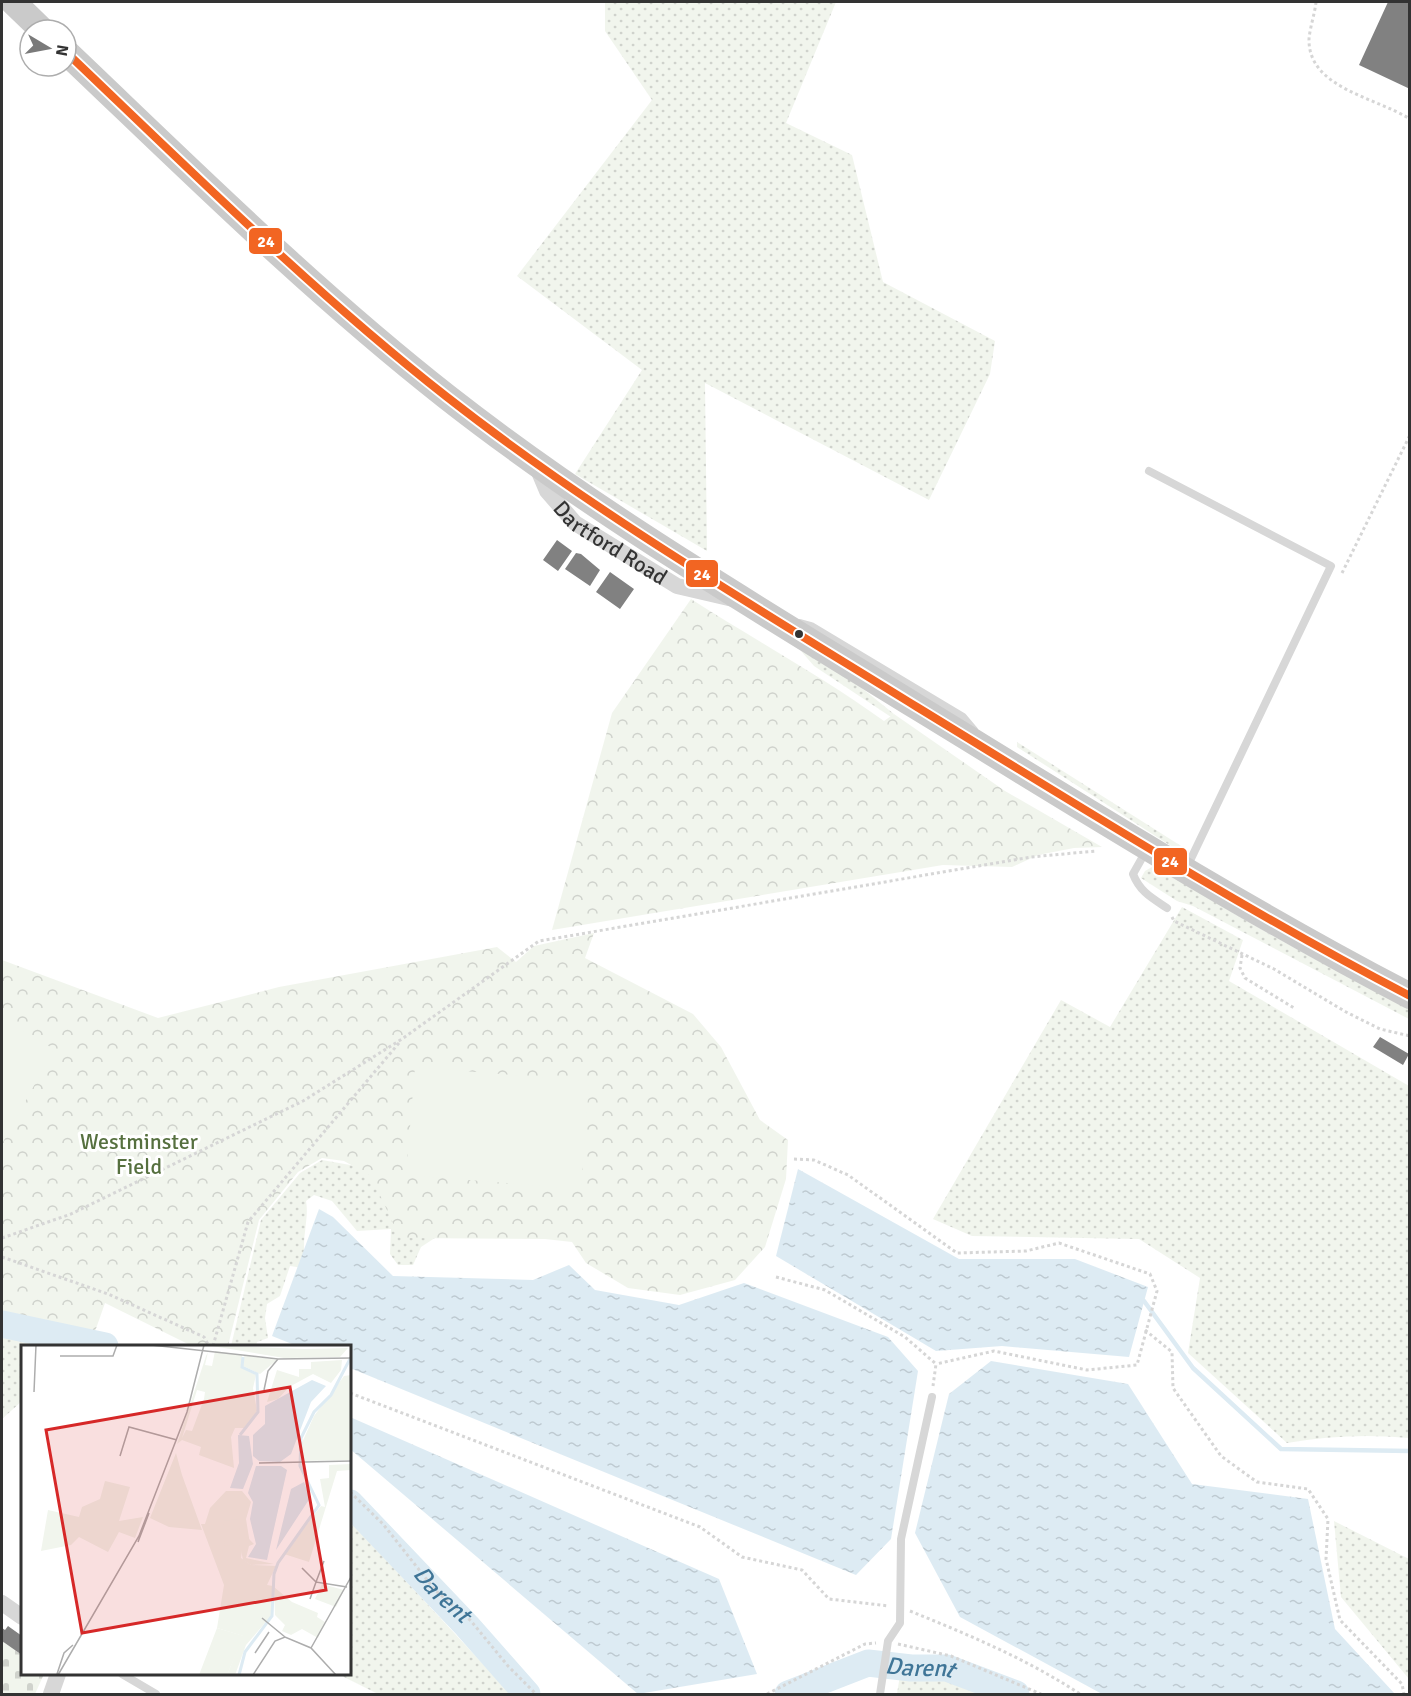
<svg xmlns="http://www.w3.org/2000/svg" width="1411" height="1696" viewBox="0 0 1411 1696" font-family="Signika,sans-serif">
<defs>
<pattern id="grass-dots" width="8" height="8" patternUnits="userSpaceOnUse" patternTransform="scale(1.5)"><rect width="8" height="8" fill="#f1f5ed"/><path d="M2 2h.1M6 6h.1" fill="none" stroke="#cfd2cc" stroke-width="1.8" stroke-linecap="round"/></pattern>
<pattern id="forest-crowns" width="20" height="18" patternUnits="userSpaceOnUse" patternTransform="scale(1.5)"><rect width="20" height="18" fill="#f1f5ed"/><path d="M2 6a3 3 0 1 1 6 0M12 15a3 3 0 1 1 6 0" fill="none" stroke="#cfd2cc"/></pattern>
<pattern id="cemetery-stones" width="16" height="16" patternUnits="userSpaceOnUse" patternTransform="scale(1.5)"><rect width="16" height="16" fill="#f1f5ed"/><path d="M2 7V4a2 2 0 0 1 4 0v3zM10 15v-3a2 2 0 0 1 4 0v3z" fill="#cfd2cc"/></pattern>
<pattern id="water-ripples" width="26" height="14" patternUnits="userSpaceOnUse" patternTransform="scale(1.5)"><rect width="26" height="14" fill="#ddebf3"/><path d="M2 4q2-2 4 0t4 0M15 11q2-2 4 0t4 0" fill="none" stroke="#becad1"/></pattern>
</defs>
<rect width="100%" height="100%" fill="#fff"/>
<path fill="url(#grass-dots)" d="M 605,2 L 836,2 L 786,123 L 852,155 L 883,282 L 995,341 L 990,374 L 929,500 L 705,383 L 707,551 L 575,474 L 642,370 L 517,276 L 652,100 L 605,31 Z
M 801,651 L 832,664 L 894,714 L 891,717 L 814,666 Z
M 1017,742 L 1189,851 L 1185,855 L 1017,747 Z
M 1152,867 C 1172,868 1210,899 1228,910 C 1287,945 1348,977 1409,1008 L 1409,1019 L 1193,906 L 1177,901 L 1141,878 L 1145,871 Z
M 1182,907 L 1243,940 L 1229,981 L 1409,1086 L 1409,1438 C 1368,1434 1327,1436 1287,1443 L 1188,1353 L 1200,1278 L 1139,1239 L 972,1236 L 933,1219 L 1061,1000 L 1110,1027 Z
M 322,1160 L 373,1169 L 444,1232 L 421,1247 L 413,1265 L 398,1265 L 390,1254 L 391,1229 L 357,1231 L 332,1201 L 314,1195 L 306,1201 C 308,1213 306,1220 305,1232 C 303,1244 305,1255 303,1268 L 290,1266 L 280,1296 L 267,1304 L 265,1318 L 268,1338 L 257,1342 L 256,1346 L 231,1346 L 261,1220 L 300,1173 Z
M 2,1332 L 68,1346 L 22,1346 L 22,1401 L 2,1419 Z
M 350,1521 L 511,1694 L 378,1694 L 338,1674 L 350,1674 Z
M 1334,1521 L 1409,1559 L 1409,1679 L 1341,1597 Z
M 900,1675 L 947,1681 L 986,1694 L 897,1694 Z"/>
<path fill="url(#forest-crowns)" d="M 691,599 C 755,640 823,677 884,721 L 894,714 L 1005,791 L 1102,847 L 1074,848 L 1038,855 L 1012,867 L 943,865 L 552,930 L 612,713 Z
M 594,933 L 585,958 L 693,1014 L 721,1047 L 760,1120 L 788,1140 L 786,1179 L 765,1247 L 735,1280 L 680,1295 L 628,1288 L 586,1263 L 572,1242 L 545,1239 L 400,1238 L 371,1176 L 344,1161 L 322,1158 L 298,1172 L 259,1220 L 228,1346 L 192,1346 L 105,1303 L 92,1340 L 2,1319 L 2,960 L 158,1018 L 279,987 L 497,947 L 516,962 L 534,946 Z"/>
<path fill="url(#cemetery-stones)" d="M 2,1641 L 22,1655 L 22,1674 L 44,1674 L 35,1694 L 2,1694 Z"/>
<path fill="#f1f5ed" d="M 2,1020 L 54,1049 L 2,1144 Z
M 415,1067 L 589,1081 L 581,1189 L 406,1175 Z"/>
<path fill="url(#water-ripples)" d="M 798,1169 L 959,1259 L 1075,1259 L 1148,1287 L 1129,1357 L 1002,1346 L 936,1351 L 776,1256 Z
M 319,1209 L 333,1217 L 393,1276 L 533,1280 L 569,1265 L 595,1290 L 679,1305 L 744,1283 L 888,1337 L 918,1371 L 891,1539 L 856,1575 L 350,1368 L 350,1346 L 297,1346 L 272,1336 Z
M 991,1361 L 1128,1384 L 1192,1484 L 1308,1499 L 1335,1629 L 1395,1694 L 1102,1694 L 960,1617 L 915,1533 L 949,1394 Z
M 350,1417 L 719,1579 L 757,1674 L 638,1694 L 350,1449 Z"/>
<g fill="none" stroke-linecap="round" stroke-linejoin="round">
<path stroke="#ddebf3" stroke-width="4.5" d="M 1144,1301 L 1193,1368 L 1281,1449 L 1410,1451"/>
<g stroke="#ddebf3" stroke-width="27">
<path d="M 2,1324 L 105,1346"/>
<path d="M 350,1503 L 467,1626 L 527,1694"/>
<path id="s1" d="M 788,1694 L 868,1663 L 911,1668 L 947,1668 L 1016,1694"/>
</g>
</g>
<path fill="#818181" d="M 1388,2 L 1410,2 L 1410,89 L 1359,65 Z
M 557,540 L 572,551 L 558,571 L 543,560 Z
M 576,553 L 581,554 L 600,570 L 590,586 L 565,569 Z
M 610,572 L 634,589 L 620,609 L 596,592 Z
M 1380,1037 L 1409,1054 L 1403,1065 L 1373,1047 Z
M 8,1626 L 22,1636 L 22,1655 L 2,1641 L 2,1628 L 5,1630 Z"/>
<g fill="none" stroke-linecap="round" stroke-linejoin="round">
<g stroke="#d6d6d6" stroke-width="3" stroke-dasharray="3 3" stroke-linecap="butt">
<path d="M 1316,2 C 1315,13 1310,27 1309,39 C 1308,88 1375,97 1410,119"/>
<path d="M 1342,573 L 1410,435"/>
<path d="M 1172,917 L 1174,921 L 1274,969 L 1346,1012 L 1380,1029 L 1410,1036"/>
<path d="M 1242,955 L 1240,968 L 1245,978 L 1294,1008"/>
<path d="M 794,1159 L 814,1160 L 848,1175 L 957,1253 L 1026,1251 L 1059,1243 L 1150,1274 L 1157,1291 L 1137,1365 L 1087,1370 L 994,1351 L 936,1364"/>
<path d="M 2,1238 L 71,1214 L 303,1101 L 402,1039 L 539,941 L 1031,857 L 1096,851"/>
<path d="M 2,1257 L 108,1294 L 204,1337 L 209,1346"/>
<path d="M 776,1277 L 825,1290 L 905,1337 L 936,1364 L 933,1386"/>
<path d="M 1145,1330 L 1172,1352 L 1173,1388 L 1221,1456 L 1257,1482 L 1308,1489 L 1328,1519 L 1326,1559 L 1340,1620 L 1402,1684 L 1404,1694"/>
<path d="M 213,1346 L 248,1222 L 399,1043"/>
<path d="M 350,1393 L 700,1527 L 742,1557 L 802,1570 L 829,1599 L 889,1606"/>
<path id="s2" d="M 350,1492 L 383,1524 L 435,1590 L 471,1621 L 508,1666 L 536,1694"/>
<path d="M 910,1611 C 969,1635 1027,1659 1080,1694"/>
<path d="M 898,1644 L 951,1656 L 1041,1694"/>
<path d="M 767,1694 L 865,1644 L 876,1643"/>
</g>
<path stroke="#d7d7d7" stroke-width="8" d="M 1149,471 L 1331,566 L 1187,867
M 800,623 L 811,626 L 963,717 L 974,730
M 1146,851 L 1133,874 C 1140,892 1152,898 1167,908
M 122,1674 L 156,1694
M 880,1694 L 888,1641 L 900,1623 L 901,1539 L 932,1397"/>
<g stroke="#d7d7d7" stroke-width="16">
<path id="s3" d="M 536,465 L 547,491 L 575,523 L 677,586 L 733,599"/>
<path d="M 2,1603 L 22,1617"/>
<path d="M 51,1694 L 58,1674"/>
</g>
<path stroke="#cacaca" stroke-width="26" d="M 13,2 L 42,30
M 66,52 C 190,170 312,291 447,397 C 595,513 757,608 917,707 C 1079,806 1241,908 1410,996"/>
<defs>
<path id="bus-1" d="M 66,52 C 190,170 312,291 447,397 C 595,513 757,608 917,707 C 1079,806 1241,908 1410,996"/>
</defs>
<use href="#bus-1" stroke="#fff" stroke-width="12"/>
<use href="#bus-1" stroke="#f26522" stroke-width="8"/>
</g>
<circle fill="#333" stroke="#fff" stroke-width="2" cx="799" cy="634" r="5"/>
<g text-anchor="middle" stroke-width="6" stroke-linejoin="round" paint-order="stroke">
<g font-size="22" fill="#333" stroke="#fff">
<text dy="8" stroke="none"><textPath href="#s3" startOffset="111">Dartford Road</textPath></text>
</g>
<g font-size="22" fill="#56703f" stroke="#fff">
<text x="139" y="1149">Westminster<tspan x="139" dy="25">Field</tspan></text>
</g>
<g font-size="24" font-style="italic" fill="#3f7597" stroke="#fff">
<text dy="8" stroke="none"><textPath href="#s2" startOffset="138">Darent</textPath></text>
<text dy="8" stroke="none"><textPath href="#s1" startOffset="138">Darent</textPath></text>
</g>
</g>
<g transform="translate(21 1345)">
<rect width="330" height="330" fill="#fff"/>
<path d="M 194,6 L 221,10 L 221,23 L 235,30 L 232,43 L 236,66 L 226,83 L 214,83 L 210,92 L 213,123 L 178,110 L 180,102 L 161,95 L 156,99 L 185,11 L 187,7 L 184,20 L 191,21 ZM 176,45 L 184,47 L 183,54 L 171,86 L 165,85 L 161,93 ZM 223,10 L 256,15 L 239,29 L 222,21 ZM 321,15 L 320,25 L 310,38 L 292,29 L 268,42 L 257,54 L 246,57 L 256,25 L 278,32 L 278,24 L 290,24 L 290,17 ZM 330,30 L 330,115 L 279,116 L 280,100 L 293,71 L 323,31 ZM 330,119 L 330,125 L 316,126 L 288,217 L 263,209 L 300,161 L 304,162 L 299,134 L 308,133 L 308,120 ZM 84,136 L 109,142 L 98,176 L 122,172 L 114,193 L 98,187 L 87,207 L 58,192 L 50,200 L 20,206 L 27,165 L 58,172 L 61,162 L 79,154 ZM 227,193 L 233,199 L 228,201 L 225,213 L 253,219 L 230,220 L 222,215 L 220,205 ZM 253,242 L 271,257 L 297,268 L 296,272 L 304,277 L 297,293 L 281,284 L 270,290 L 261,286 L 264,280 L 254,270 ZM 196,283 L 223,291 L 206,330 L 178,330 Z" fill="#f1f5ed" fill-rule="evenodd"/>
<path d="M 185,0 L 283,4 L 327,3 L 319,12 L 263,13 ZM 155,108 L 161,130 L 181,185 L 148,182 L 129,173 ZM 205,146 L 221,146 L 230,157 L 225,174 L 229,199 L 221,205 L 220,213 L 230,220 L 255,221 L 246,240 L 252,241 L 250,271 L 225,300 L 214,330 L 206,330 L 222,291 L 196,283 L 203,240 L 180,179 L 184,179 L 189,163 Z" fill="#f1f5ed"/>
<path d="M 301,239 L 323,245 L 315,262 L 294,254 Z" fill="#f1f5ed"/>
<path d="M 217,174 L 220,200 L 204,201 L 202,176 ZM 211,254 L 230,261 L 220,289 L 201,282 Z" fill="#f1f5ed"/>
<path d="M 291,35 L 305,41 L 290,57 L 270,109 L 259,117 L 238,116 L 232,111 L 232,90 L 244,79 L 244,61 ZM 217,90 L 228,91 L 232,119 L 222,144 L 209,143 L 218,118 ZM 235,121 L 260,121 L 266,125 L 246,215 L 227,212 L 235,199 L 229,174 L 232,157 L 227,148 ZM 283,137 L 289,153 L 255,205 L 270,144 Z" fill="#ddebf3"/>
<path fill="none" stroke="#ddebf3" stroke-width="3" d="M 219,90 L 237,67 L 236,29 L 221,22 L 222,12M 218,330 L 224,307 L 251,271 L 253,229 L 257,218 L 298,160 L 279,121 L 280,93 L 293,67 L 310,50 L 330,12"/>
<path fill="none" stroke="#adadad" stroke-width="1.5" d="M 130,0 L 257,14 L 330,13M 39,11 L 92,11 L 96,0M 243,45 L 247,26 L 257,14M 13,47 L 15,0M 99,111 L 108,82 L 156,95M 238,118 L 330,116M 117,197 L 128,168M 281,223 L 295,237M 295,237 L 303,216M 289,254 L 295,237 L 326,242M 241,273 L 264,292M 290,303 L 330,232M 234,308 L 248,287M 36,329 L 43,308 L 52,300M 37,330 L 118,191 L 166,67 L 183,0M 232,330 L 254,296 L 264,292 L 290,303 L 315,330"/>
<path fill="#d62828" fill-opacity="0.15" stroke="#d62828" stroke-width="3" d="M 269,42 L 305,245 L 61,288 L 25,85 Z"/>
<rect width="330" height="330" fill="none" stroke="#333" stroke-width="3"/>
</g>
<g stroke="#fff" stroke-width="2">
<rect x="248" y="227" width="35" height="28" rx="6" fill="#f26522"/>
<rect x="685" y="559" width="34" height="29" rx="6" fill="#f26522"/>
<rect x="1153" y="847" width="35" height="29" rx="6" fill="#f26522"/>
</g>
<g font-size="16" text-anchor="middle" font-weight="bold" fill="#fff">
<text x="266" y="247">24</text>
<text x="702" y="580">24</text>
<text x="1170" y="867">24</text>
</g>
<rect width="1411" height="1696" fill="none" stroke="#333333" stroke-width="6"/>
<g transform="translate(48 48) rotate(100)"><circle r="28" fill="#ffffff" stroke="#adadad" stroke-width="1.5"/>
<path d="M0-4.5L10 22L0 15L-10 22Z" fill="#7a7a7a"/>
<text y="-9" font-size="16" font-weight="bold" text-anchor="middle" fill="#333333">N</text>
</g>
</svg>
